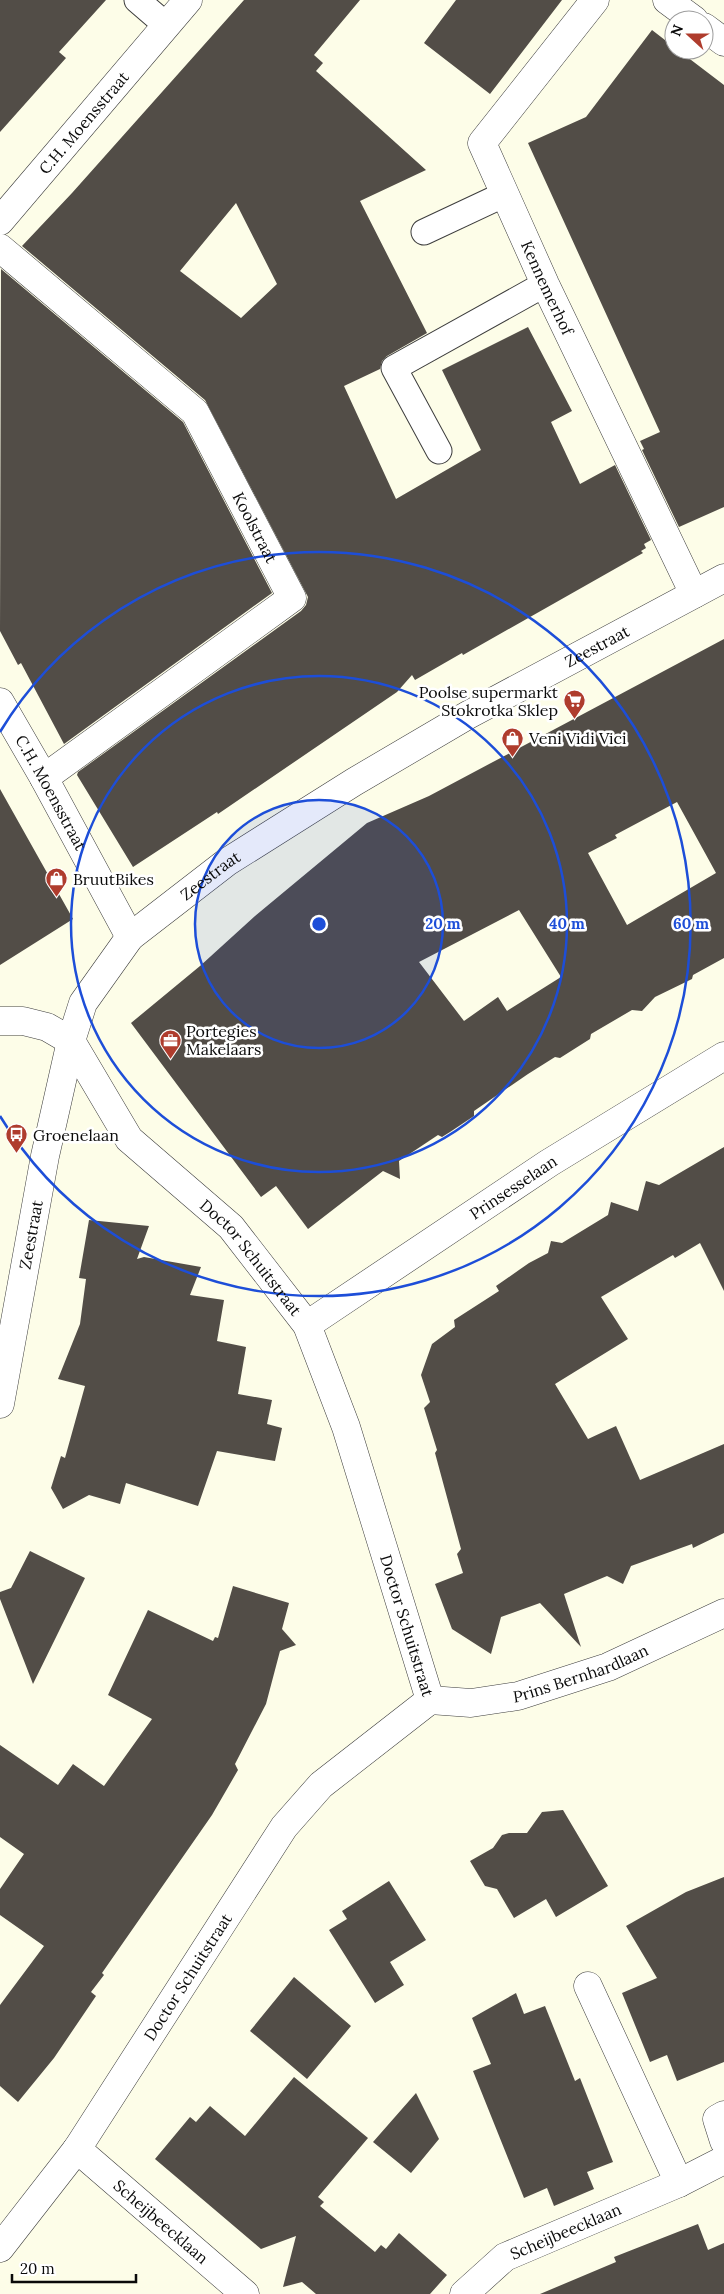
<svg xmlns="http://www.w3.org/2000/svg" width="724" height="2294" viewBox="0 0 724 2294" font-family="Lora,serif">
<rect width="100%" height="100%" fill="#fdfde8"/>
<path fill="#524d47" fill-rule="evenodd" d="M 0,0 L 106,0 L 59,52 L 66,58 L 0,132 Z
M 244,0 L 360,0 L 314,55 L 323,63 L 316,71 L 426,170 L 360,201 L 427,333 L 387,356 L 382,361 L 380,369 L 344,386 L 396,499 L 481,450 L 442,370 L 528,327 L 572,411 L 551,422 L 580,484 L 615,465 L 651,540 L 644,544 L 646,548 L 641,551 L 643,553 L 463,655 L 462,653 L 415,680 L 412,675 L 397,692 L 218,814 L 217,812 L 133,867 L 77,775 L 78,772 L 301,611 L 306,605 L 308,597 L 205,400 L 22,246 L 72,193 ZM 236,203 L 277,284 L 241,318 L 180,271 Z
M 456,0 L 562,0 L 490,94 L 424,43 Z
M 652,30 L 674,47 L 674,50 L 678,50 L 724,85 L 724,507 L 679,527 L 642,450 L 644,449 L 640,441 L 660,432 L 528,143 L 586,117 Z
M 1,269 L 183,422 L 272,593 L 64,744 L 21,663 L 18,665 L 0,631 Z
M 724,639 L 724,958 L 693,975 L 692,979 L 655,997 L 642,1011 L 632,1010 L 591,1034 L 590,1039 L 560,1058 L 555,1057 L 528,1074 L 474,1111 L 474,1116 L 450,1132 L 442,1137 L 438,1135 L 399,1161 L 400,1179 L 383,1171 L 308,1229 L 276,1186 L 261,1197 L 131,1023 L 200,966 L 255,916 L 367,823 L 429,796 ZM 677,802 L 716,873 L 627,925 L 588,853 L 617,838 L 615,835 ZM 519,910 L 561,977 L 507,1011 L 498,997 L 464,1021 L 419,962 Z
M 0,789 L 73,919 L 0,965 Z
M 724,1147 L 724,1291 L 700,1243 L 675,1258 L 673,1255 L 601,1297 L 628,1339 L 555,1384 L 588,1439 L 616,1426 L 640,1480 L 724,1444 L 724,1533 L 693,1548 L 692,1544 L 631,1566 L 623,1584 L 607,1576 L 564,1594 L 581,1647 L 540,1603 L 501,1617 L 491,1654 L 452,1629 L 435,1584 L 463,1573 L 457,1554 L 461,1549 L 435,1453 L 437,1450 L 424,1408 L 430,1402 L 421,1375 L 432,1344 L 455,1327 L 454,1320 L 499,1291 L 496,1286 L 529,1263 L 548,1253 L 551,1241 L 562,1243 L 608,1215 L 611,1202 L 638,1211 L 646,1181 L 659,1185 Z
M 89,1220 L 149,1226 L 137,1259 L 144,1257 L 201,1267 L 190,1295 L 224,1300 L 217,1341 L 246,1347 L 238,1394 L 272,1400 L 267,1424 L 282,1428 L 275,1461 L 217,1451 L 198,1506 L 126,1483 L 120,1504 L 89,1495 L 63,1509 L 51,1488 L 61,1456 L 65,1458 L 85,1386 L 58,1379 L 80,1324 L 86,1279 L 79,1278 Z
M 30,1551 L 85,1578 L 33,1684 L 0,1599 L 0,1592 L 11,1588 Z
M 233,1586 L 289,1603 L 282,1629 L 296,1645 L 280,1651 L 266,1704 L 235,1764 L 238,1770 L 212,1815 L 102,1973 L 104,1975 L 91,1992 L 96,1996 L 54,2058 L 18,2102 L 0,2086 L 0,2005 L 44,1946 L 0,1915 L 0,1889 L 24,1854 L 0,1837 L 0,1745 L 58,1785 L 73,1764 L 104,1786 L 152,1719 L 108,1695 L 148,1610 L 213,1641 L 215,1637 L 218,1638 Z
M 563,1810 L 608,1886 L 556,1917 L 546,1899 L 514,1918 L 497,1889 L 485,1886 L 470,1861 L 493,1848 L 502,1835 L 509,1833 L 527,1833 L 542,1812 Z
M 724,1877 L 724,2062 L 677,2081 L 667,2055 L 650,2062 L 622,1993 L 657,1978 L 626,1926 L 686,1892 Z
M 389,1881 L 426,1940 L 390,1962 L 404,1985 L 375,2003 L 329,1930 L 347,1919 L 342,1911 Z
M 294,1977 L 351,2026 L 307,2079 L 250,2031 Z
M 516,1993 L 524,2014 L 545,2006 L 575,2081 L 580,2078 L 613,2162 L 587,2172 L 594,2189 L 554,2206 L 547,2188 L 524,2198 L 473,2071 L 491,2064 L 472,2018 Z
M 294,2077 L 368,2138 L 318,2197 L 324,2202 L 320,2206 L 375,2252 L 381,2245 L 386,2249 L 399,2233 L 447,2275 L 430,2294 L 316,2294 L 302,2282 L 283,2287 L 296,2236 L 261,2249 L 155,2159 L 190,2117 L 196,2122 L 210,2106 L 245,2136 Z
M 416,2093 L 439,2139 L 411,2173 L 373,2142 Z
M 698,2224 L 708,2250 L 724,2243 L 724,2294 L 540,2294 L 616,2262 L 614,2257 Z"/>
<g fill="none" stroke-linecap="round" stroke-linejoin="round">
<defs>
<path id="service" d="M 137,0 L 166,25
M 424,232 L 505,194
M 439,451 L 394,368 L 545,284"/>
<g id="minor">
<path id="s1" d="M 595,0 L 482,143 L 545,284 L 694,594"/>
<path d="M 667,0 L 694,20"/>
<path d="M 704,27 L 724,42"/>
<path id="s2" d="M 0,221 L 188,0"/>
<path id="s3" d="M 0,248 L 195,412 L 292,598 L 44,778"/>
<path id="s4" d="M 0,702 L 44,778 L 130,937"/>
<path id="s5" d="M 0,1021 L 23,1021 L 47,1027 L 71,1041 L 129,1139 L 231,1227 L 307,1325 L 346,1427 L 430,1700"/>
<path id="s6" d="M 307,1325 L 549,1163 L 724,1056"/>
<path id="s7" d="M 430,1700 L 471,1703 L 518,1696 L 608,1667 L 724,1613"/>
<path d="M 588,1986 L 679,2183"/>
<path d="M 724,2115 L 717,2119 L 724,2141"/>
<path id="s8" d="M 77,2149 L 245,2294"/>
<path id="s9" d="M 0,2248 L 77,2149 L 284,1827 L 321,1785 L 430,1700"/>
<path id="s10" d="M 464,2294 L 505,2257 L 679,2183 L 724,2160"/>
</g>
<g id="tertiary">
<path id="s11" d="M 0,1404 L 45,1156 L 71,1041 L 83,1003 L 130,937 L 227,862 L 354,782 L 468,715 L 724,578"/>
</g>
</defs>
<use href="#service" stroke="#3d3d3d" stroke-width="27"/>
<use href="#minor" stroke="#3d3d3d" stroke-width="29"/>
<use href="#tertiary" stroke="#3d3d3d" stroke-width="29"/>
<use href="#service" stroke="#fff" stroke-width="25"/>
<use href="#minor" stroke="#fff" stroke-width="28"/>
<use href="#tertiary" stroke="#fff" stroke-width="28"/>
</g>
<circle cx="319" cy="924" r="124" fill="#1d4ed8" fill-opacity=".12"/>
<g fill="none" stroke="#1d4ed8" stroke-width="2.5">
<circle cx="319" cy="924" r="124"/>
<circle cx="319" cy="924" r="248"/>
<path d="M0 732A372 372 0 1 1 0 1116"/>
</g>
<defs>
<symbol id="supermarket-pin" viewBox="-11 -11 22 30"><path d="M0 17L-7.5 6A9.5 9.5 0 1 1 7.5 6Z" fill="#af3c2d" stroke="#fff"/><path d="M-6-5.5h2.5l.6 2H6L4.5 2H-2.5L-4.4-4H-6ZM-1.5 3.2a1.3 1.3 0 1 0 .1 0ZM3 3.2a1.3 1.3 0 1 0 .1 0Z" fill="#fff"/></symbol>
<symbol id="shop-pin" viewBox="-11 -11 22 30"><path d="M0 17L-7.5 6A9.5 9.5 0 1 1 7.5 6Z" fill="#af3c2d" stroke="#fff"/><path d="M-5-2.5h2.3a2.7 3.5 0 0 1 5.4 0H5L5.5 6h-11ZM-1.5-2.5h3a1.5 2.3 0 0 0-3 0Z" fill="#fff"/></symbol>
<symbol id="office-pin" viewBox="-11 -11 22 30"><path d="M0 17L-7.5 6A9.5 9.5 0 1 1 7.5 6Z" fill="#af3c2d" stroke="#fff"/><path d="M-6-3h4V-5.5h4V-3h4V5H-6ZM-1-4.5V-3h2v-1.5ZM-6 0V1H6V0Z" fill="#fff"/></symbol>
<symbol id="bus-pin" viewBox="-11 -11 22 30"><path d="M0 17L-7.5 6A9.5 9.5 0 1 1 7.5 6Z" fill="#af3c2d" stroke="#fff"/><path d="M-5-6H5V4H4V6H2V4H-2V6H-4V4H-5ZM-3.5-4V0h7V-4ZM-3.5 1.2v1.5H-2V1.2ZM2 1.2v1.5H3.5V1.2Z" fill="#fff"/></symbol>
</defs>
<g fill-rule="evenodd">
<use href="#supermarket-pin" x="562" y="688" width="25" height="34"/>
<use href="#shop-pin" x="500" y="726" width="25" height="34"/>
<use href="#shop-pin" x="44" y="866" width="25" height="34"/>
<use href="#office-pin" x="158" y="1028" width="25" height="34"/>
<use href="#bus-pin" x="4" y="1122" width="25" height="34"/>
</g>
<g text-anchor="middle" stroke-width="5" stroke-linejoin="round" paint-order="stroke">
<g font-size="16" fill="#0a0a0a" stroke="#fff">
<text dy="6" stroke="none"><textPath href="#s2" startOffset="129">C.H. Moensstraat</textPath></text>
<text dy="6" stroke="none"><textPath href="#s1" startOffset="341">Kennemerhof</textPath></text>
<text dy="6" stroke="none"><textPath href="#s3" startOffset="385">Koolstraat</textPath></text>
<text dy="6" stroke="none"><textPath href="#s11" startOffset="1042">Zeestraat</textPath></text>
<text dy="6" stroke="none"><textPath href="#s4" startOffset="104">C.H. Moensstraat</textPath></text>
<text dy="6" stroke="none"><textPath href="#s11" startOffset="592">Zeestraat</textPath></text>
<text dy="6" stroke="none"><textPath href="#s6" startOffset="248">Prinsesselaan</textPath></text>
<text dy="6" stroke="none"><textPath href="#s11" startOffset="172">Zeestraat</textPath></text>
<text dy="6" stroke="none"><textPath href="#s5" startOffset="360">Doctor Schuitstraat</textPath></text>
<text dy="6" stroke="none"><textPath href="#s5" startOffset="765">Doctor Schuitstraat</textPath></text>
<text dy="6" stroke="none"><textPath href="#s7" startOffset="155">Prins Bernhardlaan</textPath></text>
<text dy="6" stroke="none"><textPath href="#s9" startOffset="330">Doctor Schuitstraat</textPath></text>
<text dy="6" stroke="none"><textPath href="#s8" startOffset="111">Scheijbeecklaan</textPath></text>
<text dy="6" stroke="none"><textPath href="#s10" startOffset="121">Scheijbeecklaan</textPath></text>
</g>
<g font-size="16" fill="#0a0a0a" stroke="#fff" text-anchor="start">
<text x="558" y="698" text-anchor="end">Poolse supermarkt<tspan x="558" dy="18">Stokrotka Sklep</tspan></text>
<text x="529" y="744">Veni Vidi Vici</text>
<text x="73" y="885">BruutBikes</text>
<text x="186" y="1037">Portegies<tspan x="186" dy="18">Makelaars</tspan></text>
<text x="33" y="1141">Groenelaan</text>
</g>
</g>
<circle cx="319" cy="924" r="8" fill="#1d4ed8" stroke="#fff" stroke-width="2.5"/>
<g font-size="15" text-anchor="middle" font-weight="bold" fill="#1d4ed8" stroke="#fff" stroke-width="5" stroke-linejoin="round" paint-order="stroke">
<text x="443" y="929">20 m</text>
<text x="567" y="929">40 m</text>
<text x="691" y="929">60 m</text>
</g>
<g transform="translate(689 35) rotate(291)"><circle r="24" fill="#ffffff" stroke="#9d9d9d"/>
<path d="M0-4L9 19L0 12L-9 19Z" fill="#af3c2d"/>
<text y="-8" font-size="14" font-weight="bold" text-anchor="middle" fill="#0a0a0a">N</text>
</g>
<path d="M12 2274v8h124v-8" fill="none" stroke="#0a0a0a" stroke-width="2.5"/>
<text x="20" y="2274" font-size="15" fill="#0a0a0a" stroke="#ffffff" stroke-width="4" paint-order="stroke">20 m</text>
</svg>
